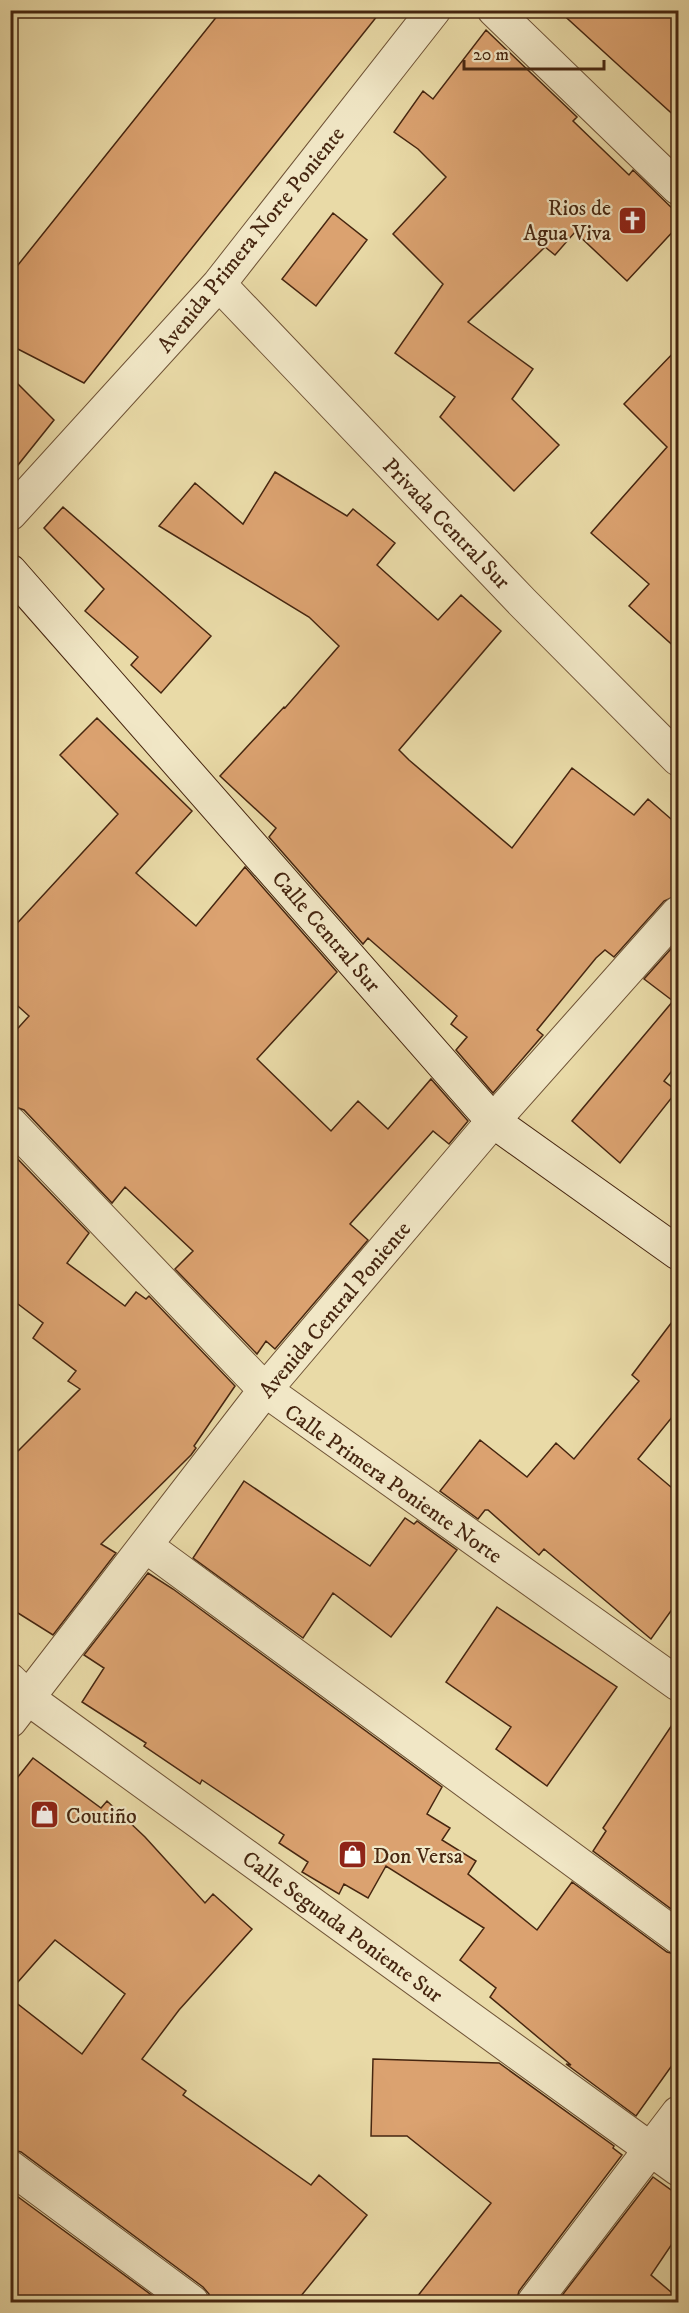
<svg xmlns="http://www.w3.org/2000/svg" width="689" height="2313" viewBox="0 0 689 2313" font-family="'IM FELL DW Pica',serif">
<rect width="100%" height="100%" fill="#e9daa7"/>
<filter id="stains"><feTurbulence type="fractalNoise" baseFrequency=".00333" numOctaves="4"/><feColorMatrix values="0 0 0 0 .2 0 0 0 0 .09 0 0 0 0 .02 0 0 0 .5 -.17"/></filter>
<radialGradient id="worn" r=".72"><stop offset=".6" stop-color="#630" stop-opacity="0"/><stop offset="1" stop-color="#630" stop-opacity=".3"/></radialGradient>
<path fill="#dba270" stroke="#462610" stroke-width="1.5" d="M 222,10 L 382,10 L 84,383 L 10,345 L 10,275 Z
M 558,10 L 678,10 L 678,119 L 627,73 Z
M 486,30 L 577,117 L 573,121 L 629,175 L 633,170 L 678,214 L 678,226 L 627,281 L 575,232 L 555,255 L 545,247 L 468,322 L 533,369 L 512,399 L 559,445 L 514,491 L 440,417 L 455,397 L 395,353 L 443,284 L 393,234 L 446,177 L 418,149 L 394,132 L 423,91 L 433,99 Z
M 333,213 L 367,240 L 316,306 L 282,279 Z
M 678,348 L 678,650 L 629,606 L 649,584 L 591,533 L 667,447 L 624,404 Z
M 10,376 L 54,420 L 10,475 Z
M 275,472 L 347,516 L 353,509 L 395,543 L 377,565 L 438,620 L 461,595 L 501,631 L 399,750 L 409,760 L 512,848 L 572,768 L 634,815 L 648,799 L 678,825 L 678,895 L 664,901 L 614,957 L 605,950 L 596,958 L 537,1030 L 543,1035 L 493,1093 L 456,1050 L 467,1037 L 451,1024 L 457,1016 L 368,938 L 363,944 L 269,837 L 276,828 L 220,776 L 284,707 L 285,708 L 339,646 L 309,617 L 159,526 L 195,483 L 243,524 Z
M 63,507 L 211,636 L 161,693 L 131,665 L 138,657 L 85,611 L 104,589 L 44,528 Z
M 97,718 L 192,811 L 136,873 L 196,926 L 245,867 L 337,972 L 257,1059 L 331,1131 L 358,1101 L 388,1129 L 431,1079 L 468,1121 L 449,1144 L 433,1131 L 350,1224 L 368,1240 L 275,1349 L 266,1341 L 257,1354 L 175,1269 L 193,1251 L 125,1187 L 112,1203 L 24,1110 L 10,1105 L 10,1037 L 29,1016 L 10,999 L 10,931 L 118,814 L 60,755 Z
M 678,941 L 678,1063 L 664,1081 L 677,1091 L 620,1163 L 572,1121 L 673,1001 L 644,979 Z
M 10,1151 L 89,1233 L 67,1263 L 125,1306 L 136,1292 L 146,1299 L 149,1296 L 235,1386 L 194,1446 L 196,1448 L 191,1455 L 101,1544 L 116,1553 L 53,1635 L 10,1608 L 10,1459 L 80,1389 L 68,1381 L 76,1371 L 33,1338 L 43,1323 L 10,1298 Z
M 678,1314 L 678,1412 L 677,1411 L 638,1459 L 678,1493 L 678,1601 L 651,1639 L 544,1549 L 539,1555 L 488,1510 L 485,1510 L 478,1519 L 440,1491 L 480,1440 L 527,1477 L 556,1443 L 574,1459 L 639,1381 L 632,1375 Z
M 244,1481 L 370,1566 L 405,1518 L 414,1524 L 417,1521 L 457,1550 L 391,1637 L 333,1593 L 303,1638 L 193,1558 Z
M 148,1573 L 173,1589 L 442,1787 L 427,1814 L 450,1828 L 442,1840 L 476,1861 L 468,1874 L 537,1930 L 572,1882 L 667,1952 L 678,1955 L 678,2057 L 636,2116 L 566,2064 L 571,2065 L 490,1997 L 496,1988 L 460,1960 L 484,1928 L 386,1866 L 368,1898 L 344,1884 L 339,1894 L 302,1872 L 308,1862 L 279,1843 L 284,1835 L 202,1780 L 200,1784 L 144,1746 L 146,1743 L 82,1702 L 104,1668 L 84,1655 Z
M 497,1607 L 617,1687 L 547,1786 L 496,1749 L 511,1727 L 446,1682 Z
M 678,1716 L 678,1914 L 593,1851 L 606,1831 L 603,1828 Z
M 33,1758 L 101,1808 L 107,1801 L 145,1837 L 205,1903 L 213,1894 L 252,1929 L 179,2010 L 142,2059 L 186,2091 L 183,2095 L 311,2185 L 319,2175 L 367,2215 L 296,2302 L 210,2302 L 209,2294 L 203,2287 L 21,2152 L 10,2149 L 10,1998 L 82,2054 L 125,1994 L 55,1940 L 10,1991 L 10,1787 Z
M 373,2059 L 499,2063 L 614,2146 L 613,2148 L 622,2155 L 519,2291 L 516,2302 L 413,2302 L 491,2203 L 407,2136 L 371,2136 Z
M 653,2177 L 678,2195 L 678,2235 L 651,2275 L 678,2298 L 678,2302 L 557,2302 Z
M 10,2191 L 161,2302 L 10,2302 Z"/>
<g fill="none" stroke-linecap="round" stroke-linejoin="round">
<defs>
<path id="street" d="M 494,10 L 678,188
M 219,284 L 522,602 L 678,759
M 10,514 L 219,284 L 434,10
M 10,1123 L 265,1390 L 678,1684
M 146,1546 L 678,1937
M 10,1680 L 29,1699 L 678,2169
M 10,1721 L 265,1390 L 493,1121 L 678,913
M 10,2167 L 192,2302
M 534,2302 L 678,2113"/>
<path id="secondary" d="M 10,571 L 493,1121 L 678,1253"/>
</defs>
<use href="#street" stroke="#6f5336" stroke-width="35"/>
<use href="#secondary" stroke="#462610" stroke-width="35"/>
<use href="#street" stroke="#f1e7c6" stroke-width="33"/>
<use href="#secondary" stroke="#f1e7c6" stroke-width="33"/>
</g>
<defs>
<symbol id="church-square" viewBox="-11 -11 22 22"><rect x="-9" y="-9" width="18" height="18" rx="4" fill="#8f2418" stroke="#f1e7c6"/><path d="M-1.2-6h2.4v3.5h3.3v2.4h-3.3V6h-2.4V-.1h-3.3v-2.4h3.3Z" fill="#fff"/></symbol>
<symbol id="shop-square" viewBox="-11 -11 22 22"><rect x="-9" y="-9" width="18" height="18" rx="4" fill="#8f2418" stroke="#f1e7c6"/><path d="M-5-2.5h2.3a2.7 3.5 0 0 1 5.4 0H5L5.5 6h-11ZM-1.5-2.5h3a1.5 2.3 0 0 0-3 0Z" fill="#fff"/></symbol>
</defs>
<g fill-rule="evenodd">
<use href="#church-square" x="616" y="204" width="33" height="33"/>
<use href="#shop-square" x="28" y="1798" width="33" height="33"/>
<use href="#shop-square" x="336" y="1838" width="33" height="33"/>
</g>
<g text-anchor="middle" stroke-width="4.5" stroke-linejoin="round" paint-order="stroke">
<g font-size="22" fill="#462610" stroke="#f1e7c6" text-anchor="start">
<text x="611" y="215" text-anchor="end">Rios de<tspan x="611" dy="25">Agua Viva</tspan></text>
<text x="66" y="1823">Coutiño</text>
<text x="373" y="1863">Don Versa</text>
</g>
<g font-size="22" fill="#462610" stroke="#f1e7c6">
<text transform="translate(250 239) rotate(-51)" y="8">Avenida Primera Norte Poniente</text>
<text transform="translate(447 523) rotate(46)" y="8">Privada Central Sur</text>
<text transform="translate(327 931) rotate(49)" y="8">Calle Central Sur</text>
<text transform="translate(334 1309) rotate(-50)" y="8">Avenida Central Poniente</text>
<text transform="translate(394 1483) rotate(35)" y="8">Calle Primera Poniente Norte</text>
<text transform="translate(343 1926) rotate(36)" y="8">Calle Segunda Poniente Sur</text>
</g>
</g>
<rect width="689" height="2313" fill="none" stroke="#e9daa7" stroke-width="36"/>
<rect x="12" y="12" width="665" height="2289" fill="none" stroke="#462610" stroke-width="3"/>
<rect x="18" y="18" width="653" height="2277" fill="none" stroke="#462610" stroke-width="1.5"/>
<path d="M464 60v9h140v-9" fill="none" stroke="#462610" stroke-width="3"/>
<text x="473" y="60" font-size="18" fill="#462610" stroke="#f1e7c6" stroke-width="4.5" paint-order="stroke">20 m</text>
<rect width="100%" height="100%" filter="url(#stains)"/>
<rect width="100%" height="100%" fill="url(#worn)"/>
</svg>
